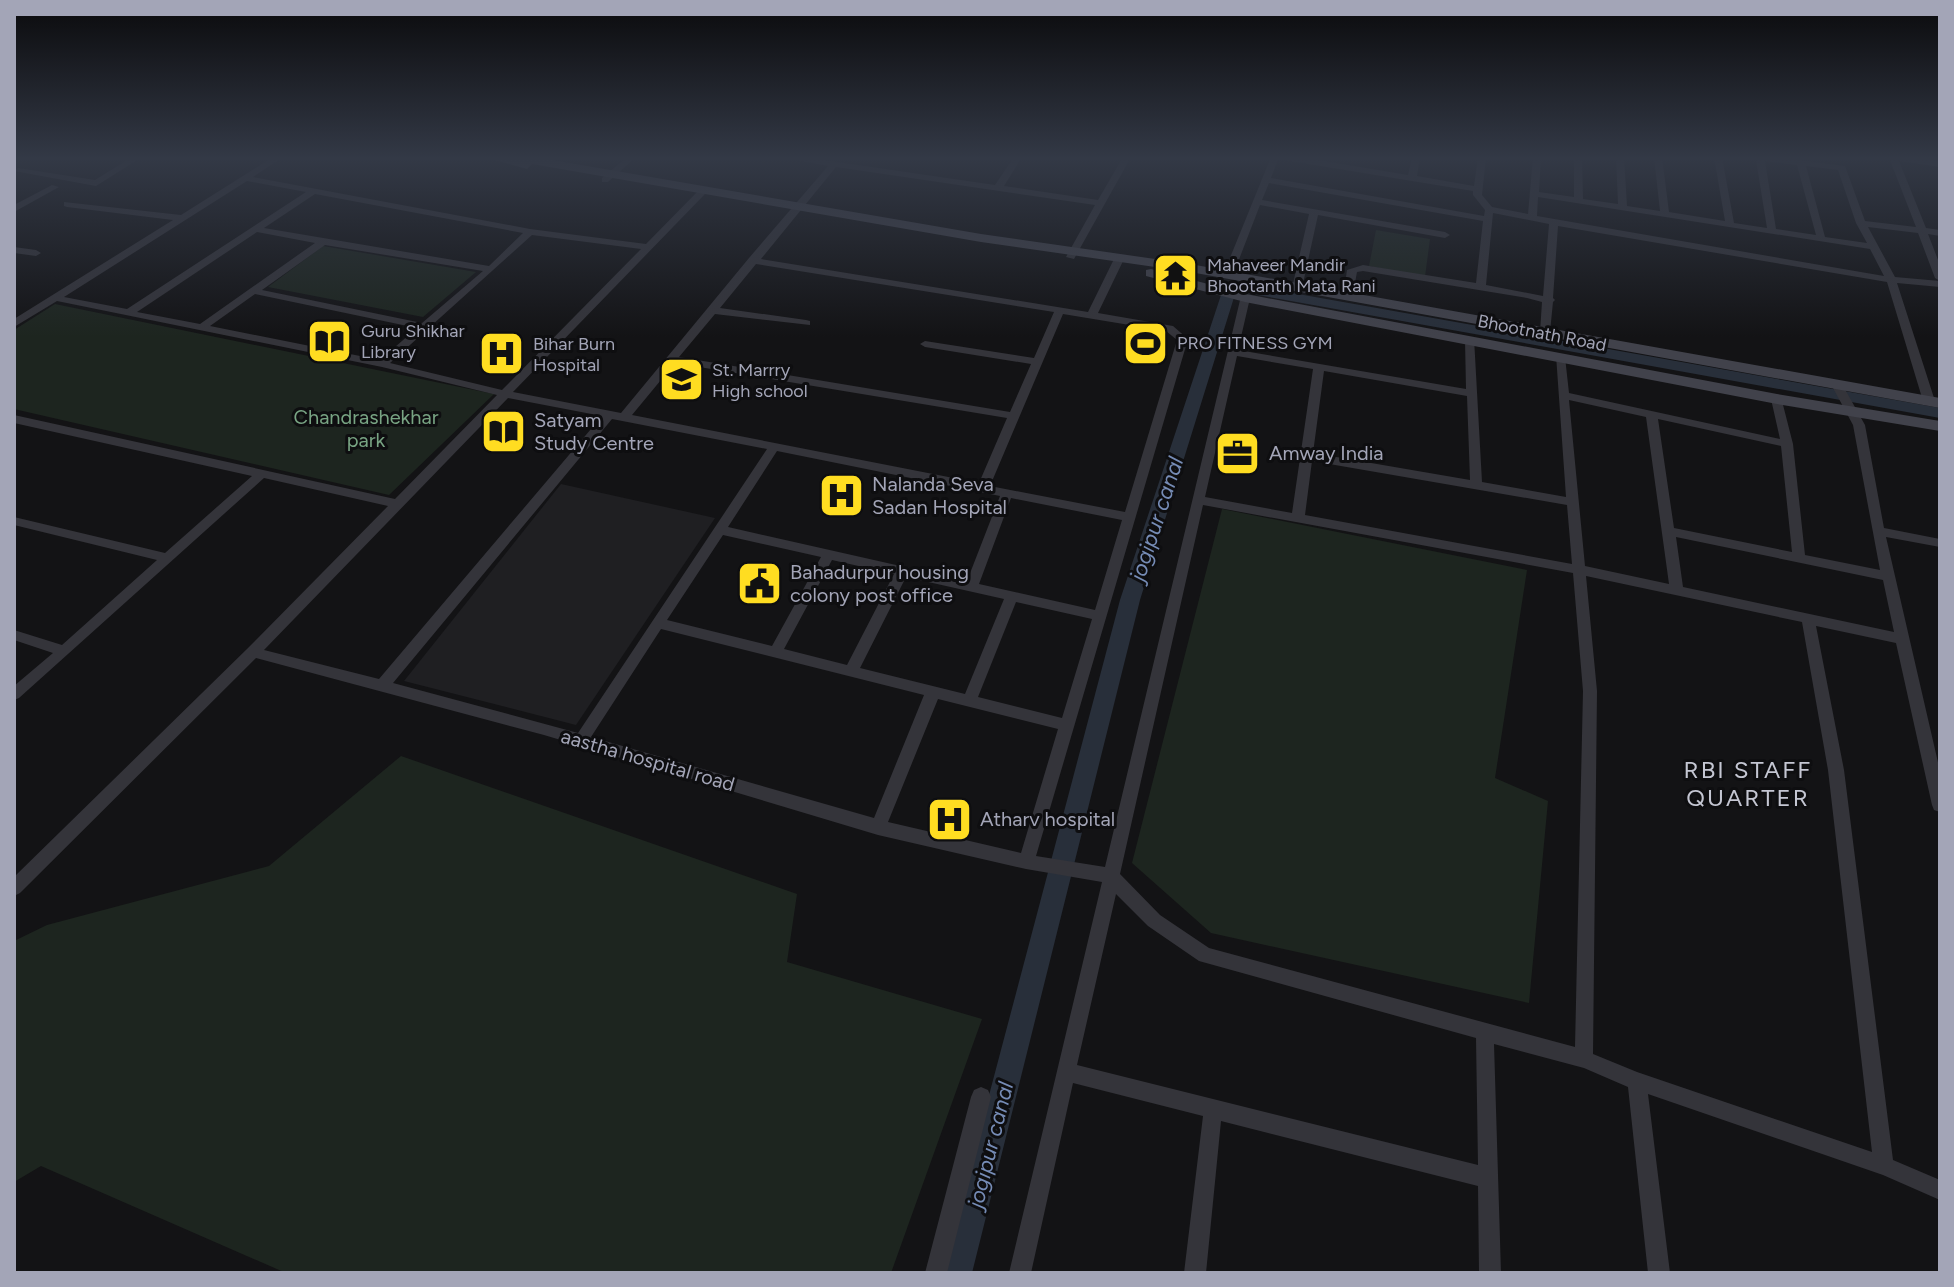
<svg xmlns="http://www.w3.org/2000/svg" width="1954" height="1287" viewBox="0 0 1954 1287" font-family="Figtree,sans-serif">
<rect width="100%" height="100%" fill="#131315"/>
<path fill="#1f1f22" d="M 561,484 L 715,518 L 576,725 L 404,681 Z"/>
<path fill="#1d251f" d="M 1376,230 L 1430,239 L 1425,277 L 1369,266 Z
M 323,246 L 476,272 L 423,317 L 268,287 Z
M 55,304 L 494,394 L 389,495 L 14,409 L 14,330 Z
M 1222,509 L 1527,570 L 1495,778 L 1548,801 L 1529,1003 L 1211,933 L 1132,863 Z
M 401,756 L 797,894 L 787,962 L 982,1019 L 891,1273 L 286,1273 L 41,1166 L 14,1182 L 14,941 L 47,925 L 269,866 Z"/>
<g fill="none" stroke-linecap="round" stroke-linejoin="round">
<path fill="#282f3a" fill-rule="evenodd" d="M 1231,282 L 1940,408 L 1940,418 L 1236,291 L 1140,600 L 972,1273 L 942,1273 L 1120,600 L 1224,286 Z"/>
<path fill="#34343a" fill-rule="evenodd" d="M 132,157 L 142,157 L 96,186 L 14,171 L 18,168 L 95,180 Z
M 273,157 L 283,157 L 253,177 L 530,229 L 646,244 L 699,190 L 705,190 L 705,194 L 513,392 L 621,413 L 749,258 L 828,166 L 781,157 L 803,157 L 995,185 L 1014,157 L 1022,157 L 1004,186 L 1098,200 L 1123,157 L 1131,157 L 1074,259 L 1066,257 L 1095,205 L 836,167 L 761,259 L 1088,312 L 1114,259 L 1119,256 L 1124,259 L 1098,313 L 1173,326 L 1188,339 L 1036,856 L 1105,867 L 1241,296 L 1250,298 L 1238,350 L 1466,389 L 1465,340 L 1466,338 L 1474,338 L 1482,482 L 1566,497 L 1556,355 L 1564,355 L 1565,357 L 1569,393 L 1780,439 L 1771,399 L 1773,397 L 1781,397 L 1793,444 L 1805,555 L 1880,570 L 1853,425 L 1832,386 L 1834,384 L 1842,384 L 1865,425 L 1884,528 L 1940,539 L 1940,547 L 1886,537 L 1940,771 L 1940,812 L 1934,810 L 1932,805 L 1896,643 L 1816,626 L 1844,770 L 1893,1160 L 1940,1180 L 1940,1200 L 1883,1175 L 1648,1094 L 1670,1273 L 1648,1273 L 1628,1087 L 1584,1068 L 1494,1044 L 1501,1273 L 1479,1273 L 1478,1186 L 1221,1121 L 1206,1273 L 1184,1273 L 1203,1116 L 1073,1083 L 1031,1273 L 1009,1273 L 1102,882 L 1026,869 L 878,835 L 544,735 L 256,658 L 20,893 L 14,896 L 14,877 L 248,648 L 388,506 L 264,478 L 19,698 L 14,700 L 14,686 L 53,653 L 14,640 L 14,630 L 62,645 L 157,560 L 14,525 L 14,517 L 165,553 L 252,476 L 14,423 L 14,415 L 395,499 L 497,395 L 382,367 L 57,301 L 14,327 L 14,319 L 173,220 L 67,207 L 64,206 L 64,202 L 181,215 ZM 247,181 L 306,192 L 127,309 L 64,297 ZM 315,194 L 523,233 L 489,266 L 264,228 ZM 257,232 L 315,243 L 200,324 L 137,312 ZM 532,235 L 641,249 L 502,390 L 390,363 ZM 325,245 L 483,271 L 422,323 L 262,290 ZM 756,264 L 1054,312 L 1034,358 L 925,341 L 920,344 L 925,347 L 1031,364 L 1010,412 L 679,357 L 715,314 L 810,325 L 810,321 L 806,320 L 720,308 ZM 255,294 L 417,328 L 380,360 L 210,326 ZM 1063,314 L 1166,331 L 1177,340 L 1125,512 L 990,486 ZM 1237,356 L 1313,369 L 1292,513 L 1205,497 ZM 675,363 L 1007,418 L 979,483 L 632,415 ZM 1324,371 L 1467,396 L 1470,480 L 1313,453 ZM 508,398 L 602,416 L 379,679 L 264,650 ZM 1569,400 L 1646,417 L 1669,584 L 1585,566 ZM 612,419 L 767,449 L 578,733 L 393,683 ZM 1658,419 L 1781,446 L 1792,552 L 1674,528 ZM 777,451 L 1000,496 L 967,581 L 728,527 ZM 1312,461 L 1567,505 L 1572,564 L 1305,515 ZM 1011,498 L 1122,520 L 1095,610 L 979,584 ZM 1203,505 L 1573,573 L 1583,691 L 1575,1047 L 1209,948 L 1160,915 L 1120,874 ZM 723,535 L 821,557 L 772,646 L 667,620 ZM 1676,537 L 1883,580 L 1894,632 L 1683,587 ZM 832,560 L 894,574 L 847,665 L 784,649 ZM 1586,576 L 1802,622 L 1828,770 L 1872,1152 L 1637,1072 L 1593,1054 L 1597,691 ZM 906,577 L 1004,599 L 965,694 L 860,668 ZM 1016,602 L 1092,619 L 1062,718 L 978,697 ZM 661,629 L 924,695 L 874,818 L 591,737 ZM 938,699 L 1058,729 L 1021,853 L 888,822 ZM 1116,894 L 1148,926 L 1199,961 L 1476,1038 L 1478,1165 L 1077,1065 Z
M 627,157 L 636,157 L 608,182 L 602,182 L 602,178 Z
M 1271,157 L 1279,157 L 1271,178 L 1484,216 L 1485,210 L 1473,195 L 1473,191 L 1284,160 L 1280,157 L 1300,157 L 1408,175 L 1412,157 L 1420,157 L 1417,176 L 1474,186 L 1478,157 L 1486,157 L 1482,195 L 1492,207 L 1528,214 L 1533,157 L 1541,157 L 1539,192 L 1574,197 L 1574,157 L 1582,157 L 1583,199 L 1618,204 L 1616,157 L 1624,157 L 1627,206 L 1660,211 L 1654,157 L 1662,157 L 1669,212 L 1725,221 L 1714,157 L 1722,157 L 1734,223 L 1767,228 L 1756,160 L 1751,157 L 1775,157 L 1845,166 L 1865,221 L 1916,227 L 1890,160 L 1886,157 L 1908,157 L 1940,161 L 1940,167 L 1899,161 L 1926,228 L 1940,230 L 1940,236 L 1928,234 L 1940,265 L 1940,281 L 1935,278 L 1918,233 L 1868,227 L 1895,277 L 1940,281 L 1940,287 L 1897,283 L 1935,401 L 1929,404 L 1923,401 L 1887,282 L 1558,226 L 1553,298 L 1555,300 L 1553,302 L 1550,332 L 1545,335 L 1540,332 L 1542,302 L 1527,298 L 1363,271 L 1357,272 L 1352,299 L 1343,297 L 1347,270 L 1363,265 L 1476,283 L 1483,221 L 1269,183 L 1262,200 L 1445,232 L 1450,235 L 1445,238 L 1318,215 L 1302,288 L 1297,291 L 1292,288 L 1309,214 L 1260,205 L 1233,275 L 1225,277 L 1223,275 ZM 1765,161 L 1797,165 L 1816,235 L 1776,229 ZM 1806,166 L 1838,170 L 1856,223 L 1867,243 L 1825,237 ZM 1538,197 L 1870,249 L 1884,276 L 1537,216 ZM 1493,213 L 1549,224 L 1543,296 L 1486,285 Z
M 52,185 L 59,187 L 14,212 L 14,205 Z
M 14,247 L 36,250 L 41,253 L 36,256 L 14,253 Z
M 981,1087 L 988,1090 L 991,1097 L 947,1273 L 925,1273 L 971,1097 L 974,1090 Z"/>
<path fill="#41424b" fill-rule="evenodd" d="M 483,157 L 535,157 L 981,234 L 1190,264 L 1940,398 L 1940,408 L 1190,272 L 981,242 L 532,164 L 527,169 Z
M 1151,269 L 1246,294 L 1777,394 L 1940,421 L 1940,431 L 1777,404 L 1245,302 L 1146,276 L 1146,270 Z"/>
</g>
<linearGradient id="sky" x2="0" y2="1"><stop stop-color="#0a0a0c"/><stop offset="0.47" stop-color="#333946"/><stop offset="1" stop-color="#333946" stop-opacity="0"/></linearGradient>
<rect width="1954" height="337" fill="url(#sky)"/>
<defs>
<symbol id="temple-square" viewBox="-11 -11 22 22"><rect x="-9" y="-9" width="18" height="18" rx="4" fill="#ffdd21" stroke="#0e0e10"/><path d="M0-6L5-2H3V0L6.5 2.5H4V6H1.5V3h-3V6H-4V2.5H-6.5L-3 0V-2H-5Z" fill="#111"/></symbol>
<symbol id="library-square" viewBox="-11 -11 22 22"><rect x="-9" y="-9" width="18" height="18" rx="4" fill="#ffdd21" stroke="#0e0e10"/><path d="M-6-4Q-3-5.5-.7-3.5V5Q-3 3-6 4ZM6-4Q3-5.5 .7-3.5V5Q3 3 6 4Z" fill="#111"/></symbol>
<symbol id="stadium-square" viewBox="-11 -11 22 22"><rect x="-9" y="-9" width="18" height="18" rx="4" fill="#ffdd21" stroke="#0e0e10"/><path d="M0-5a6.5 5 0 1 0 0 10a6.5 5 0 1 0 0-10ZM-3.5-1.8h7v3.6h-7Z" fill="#111"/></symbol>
<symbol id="hospital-square" viewBox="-11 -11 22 22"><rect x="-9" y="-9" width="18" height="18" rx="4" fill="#ffdd21" stroke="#0e0e10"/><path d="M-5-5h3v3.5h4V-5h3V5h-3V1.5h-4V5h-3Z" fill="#111"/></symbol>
<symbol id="school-square" viewBox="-11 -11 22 22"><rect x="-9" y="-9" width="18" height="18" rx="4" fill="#ffdd21" stroke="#0e0e10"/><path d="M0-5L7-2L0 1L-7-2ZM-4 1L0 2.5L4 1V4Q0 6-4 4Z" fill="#111"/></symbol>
<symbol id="office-square" viewBox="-11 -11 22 22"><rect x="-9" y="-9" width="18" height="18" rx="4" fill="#ffdd21" stroke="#0e0e10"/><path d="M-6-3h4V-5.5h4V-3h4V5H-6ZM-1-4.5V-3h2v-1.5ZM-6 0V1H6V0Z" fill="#111"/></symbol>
<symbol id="civic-square" viewBox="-11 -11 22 22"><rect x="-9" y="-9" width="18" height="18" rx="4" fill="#ffdd21" stroke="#0e0e10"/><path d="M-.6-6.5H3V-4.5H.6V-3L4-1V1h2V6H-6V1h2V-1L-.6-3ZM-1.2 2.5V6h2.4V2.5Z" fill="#111"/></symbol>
</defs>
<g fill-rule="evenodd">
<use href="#temple-square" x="1150" y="250" width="51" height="51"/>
<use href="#library-square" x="304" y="316" width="51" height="51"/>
<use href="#stadium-square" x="1120" y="318" width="51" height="51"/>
<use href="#hospital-square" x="476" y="328" width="51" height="51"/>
<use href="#school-square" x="656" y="354" width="51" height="51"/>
<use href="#library-square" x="478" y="406" width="51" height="51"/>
<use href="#office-square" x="1212" y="428" width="51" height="51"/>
<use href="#hospital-square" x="816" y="470" width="51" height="51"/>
<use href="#civic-square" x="734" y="558" width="51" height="51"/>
<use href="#hospital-square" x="924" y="794" width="51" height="51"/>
</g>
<g text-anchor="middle" stroke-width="6" stroke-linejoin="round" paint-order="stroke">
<g font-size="18" fill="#a3a5b7" stroke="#0e0e10" text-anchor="start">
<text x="1207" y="271">Mahaveer Mandir<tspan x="1207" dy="21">Bhootanth Mata Rani</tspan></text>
<text x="361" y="337">Guru Shikhar<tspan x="361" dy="21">Library</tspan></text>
<text x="1177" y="349">PRO FITNESS GYM</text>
<text x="533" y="350">Bihar Burn<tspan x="533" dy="21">Hospital</tspan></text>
<text x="712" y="376">St. Marrry<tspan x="712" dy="21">High school</tspan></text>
</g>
<g font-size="18" fill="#a3a5b7" stroke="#0e0e10">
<text transform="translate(1542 333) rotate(11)" y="6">Bhootnath Road</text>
</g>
<g font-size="20" fill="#78a483" stroke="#0e0e10">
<text x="366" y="424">Chandrashekhar<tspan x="366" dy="23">park</tspan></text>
</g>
<g font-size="20" fill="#a3a5b7" stroke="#0e0e10" text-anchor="start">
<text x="534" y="427">Satyam<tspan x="534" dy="23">Study Centre</tspan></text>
<text x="1269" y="460">Amway India</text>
<text x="872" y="491">Nalanda Seva<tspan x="872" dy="23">Sadan Hospital</tspan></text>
<text x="790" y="579">Bahadurpur housing<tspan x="790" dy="23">colony post office</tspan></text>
<text x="980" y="826">Atharv hospital</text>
</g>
<g font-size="20" fill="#a3a5b7" stroke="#0e0e10">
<text transform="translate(648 760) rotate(16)" y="7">aastha hospital road</text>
</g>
<g font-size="22" font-style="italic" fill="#768cb6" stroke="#0e0e10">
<text transform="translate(1156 519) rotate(-72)" y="8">jogipur canal</text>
<text transform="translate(990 1145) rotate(-76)" y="8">jogipur canal</text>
</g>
<g font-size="24" letter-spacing="2" fill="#c4c6d2" stroke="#0e0e10">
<text x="1748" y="778">RBI STAFF<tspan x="1748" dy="28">QUARTER</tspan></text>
</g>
</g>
<rect width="1954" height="1287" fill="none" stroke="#a3a5b7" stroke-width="32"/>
</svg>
